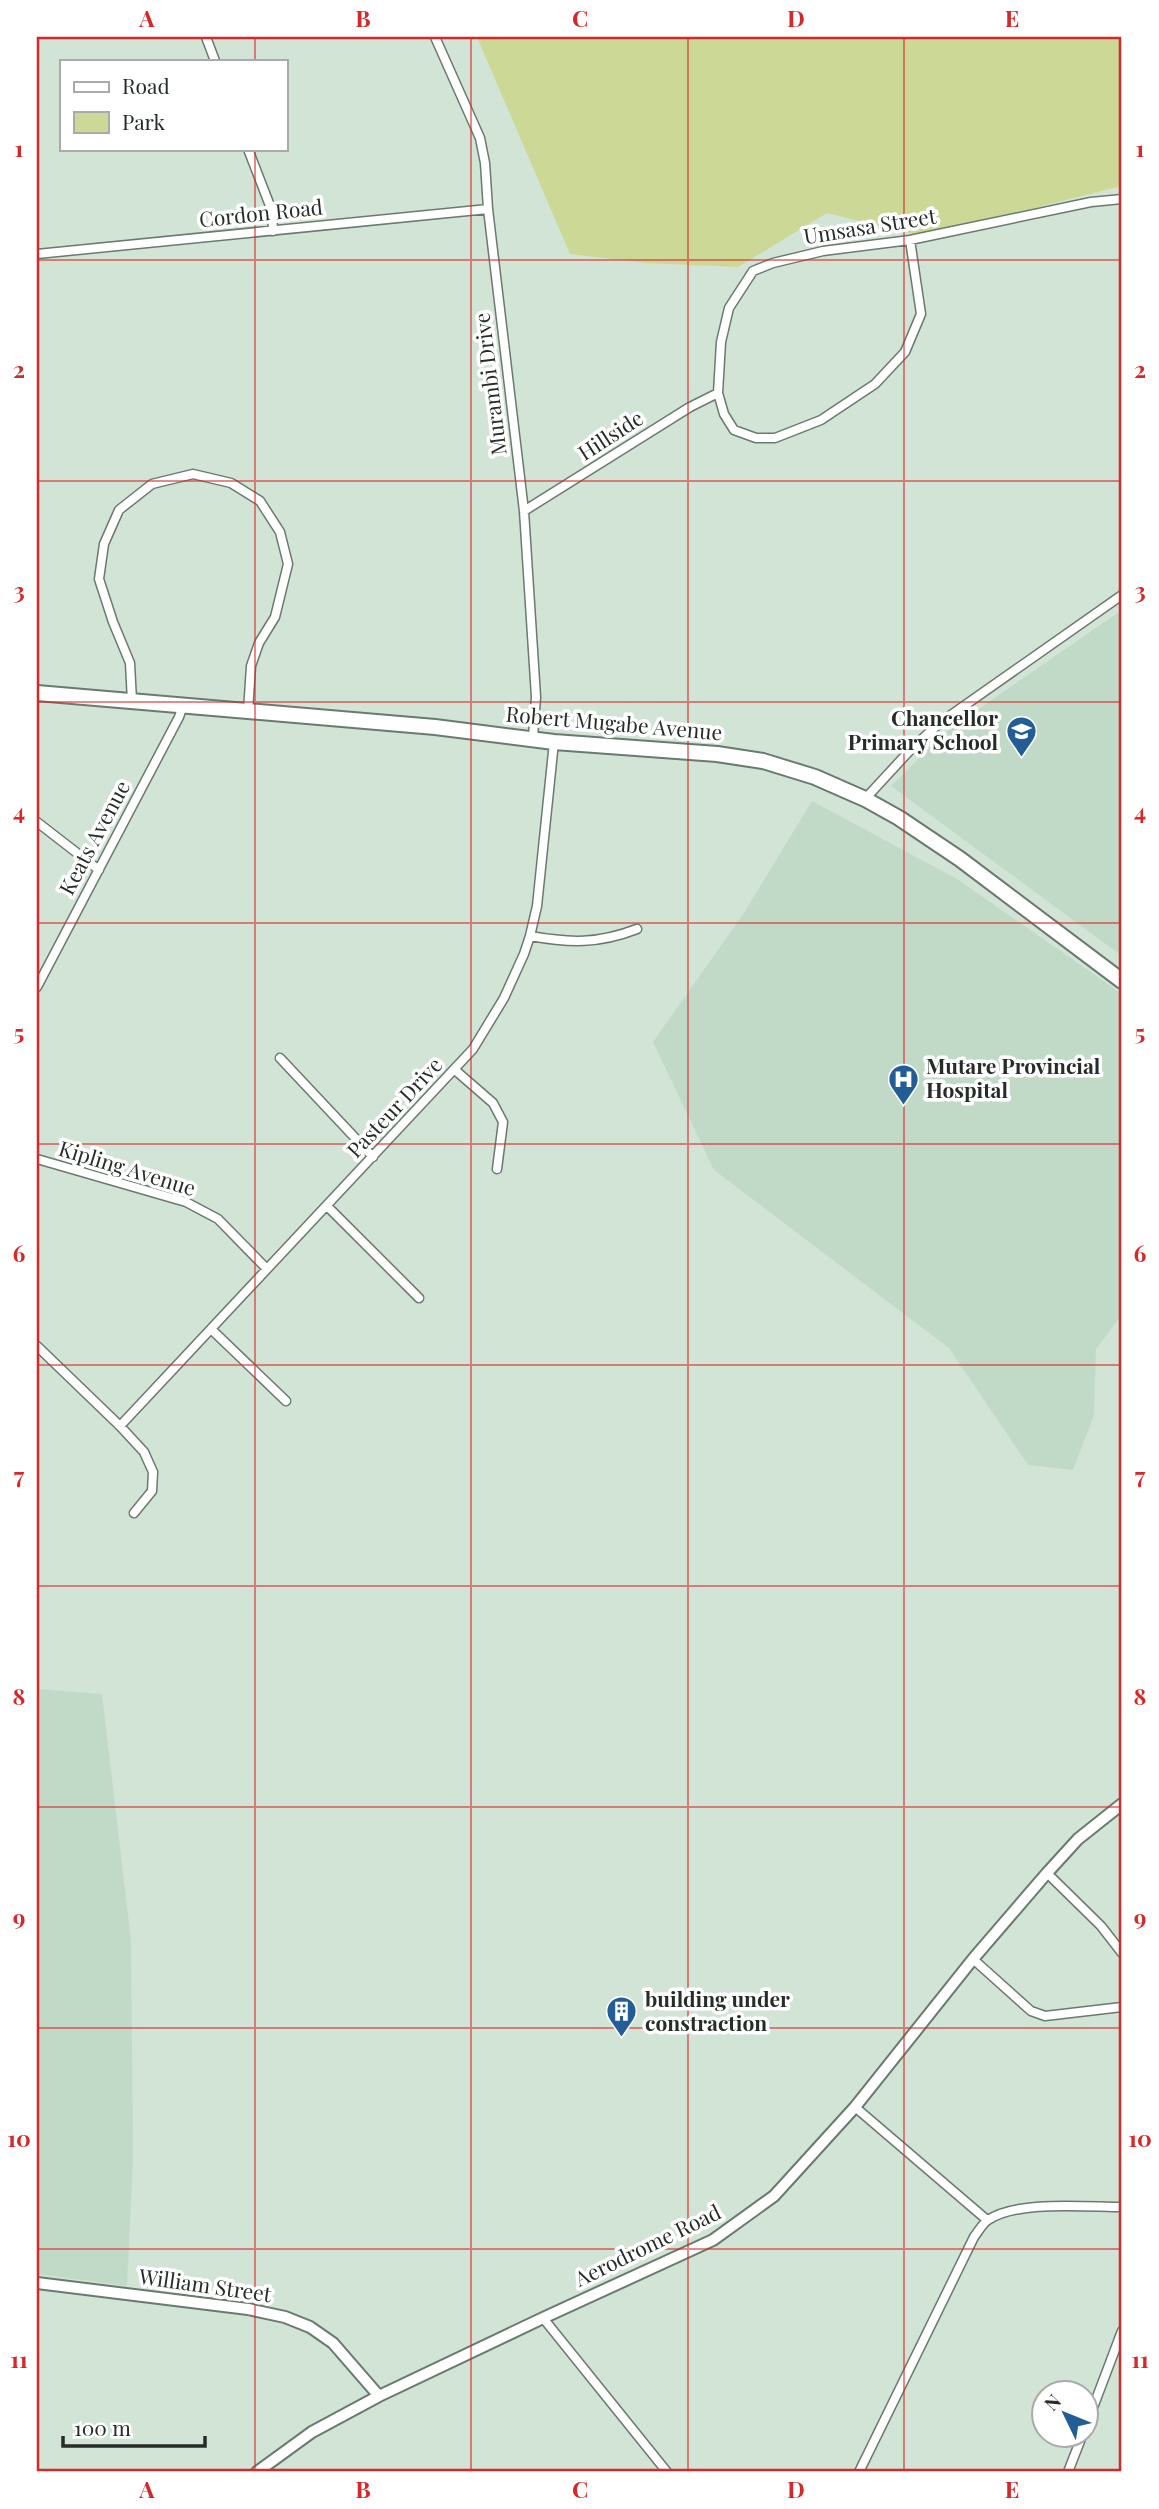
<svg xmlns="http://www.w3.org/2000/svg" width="1159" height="2509" viewBox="0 0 1159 2509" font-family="'Playfair Display',serif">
<rect width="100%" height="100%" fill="#d1e4d6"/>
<path fill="#c1dac8" d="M 1122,610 L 1122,956 L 891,786 L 948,730 Z
M 812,801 L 957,879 L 1122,994 L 1122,1315 L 1096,1349 L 1094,1415 L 1073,1470 L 1028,1465 L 949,1348 L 714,1170 L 653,1042 L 744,913 Z
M 37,1689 L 102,1694 L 131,1941 L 133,2160 L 127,2286 L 37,2274 Z"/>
<path fill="#ccd895" d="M 477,37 L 1122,37 L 1122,186 L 922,236 L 827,213 L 738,267 L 646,263 L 570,254 Z"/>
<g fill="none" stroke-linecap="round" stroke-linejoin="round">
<defs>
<path id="minor" d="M 206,37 L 215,61
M 435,37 L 480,138 L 485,163 L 488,209 L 524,511 L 536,697 L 533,737
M 248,149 L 272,211 L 273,231
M 910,240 L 921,314 L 905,352 L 875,384 L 821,420 L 775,438 L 756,438 L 734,430 L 724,414 L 718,393 L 721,342 L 729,308 L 753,271 L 773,263 L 823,251 L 910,240 L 1091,202 L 1122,199
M 37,254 L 488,209
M 524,511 L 690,407 L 718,393
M 132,701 L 130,663 L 113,622 L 99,579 L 104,544 L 119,510 L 152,484 L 193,474 L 231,483 L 260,501 L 280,532 L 288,564 L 275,617 L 259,643 L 251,666 L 248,711
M 865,799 L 913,747 L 941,722 L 1122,595
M 37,822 L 99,870
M 530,936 C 570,943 598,944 637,929
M 37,987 L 179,717 L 183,705
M 280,1058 L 373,1157
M 455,1070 L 493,1103 L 503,1122 L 497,1169
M 37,1159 L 186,1202 L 218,1219 L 267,1269
M 327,1206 L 419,1298
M 211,1329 L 286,1401
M 37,1346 L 120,1426 L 144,1452 L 153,1472 L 152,1491 L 134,1513
M 120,1426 L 473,1049 L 504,998 L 524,954 L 530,936 L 537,906 L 554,742
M 1047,1873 L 1101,1926 L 1122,1953
M 973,1959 L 1031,2011 L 1045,2016 L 1122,2007
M 855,2107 L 987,2220
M 543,2318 L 667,2472
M 1086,2426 L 1122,2331
M 859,2472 L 974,2237 C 978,2232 982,2224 988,2220 C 1017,2200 1087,2207 1122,2207
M 1068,2472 L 1082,2436"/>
<path id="tertiary" d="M 37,2283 L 248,2309 L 285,2317 L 310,2327 L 333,2343 L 379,2396
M 257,2472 L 312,2432 L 379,2396 L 543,2318 L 713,2240 L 774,2196 L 855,2107 L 973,1959 L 1047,1873 L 1078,1839 L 1122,1804"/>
<path id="trunk" d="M 37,693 L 435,727 L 554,742 L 717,754 L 763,761 L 815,777 L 865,799 L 899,818 L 960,859 L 1122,981"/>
</defs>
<use href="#minor" stroke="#697a6e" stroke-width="11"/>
<use href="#tertiary" stroke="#697a6e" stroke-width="14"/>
<use href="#trunk" stroke="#697a6e" stroke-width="18"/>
<use href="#minor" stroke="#fff" stroke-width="8"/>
<use href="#tertiary" stroke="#fff" stroke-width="10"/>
<use href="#trunk" stroke="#fff" stroke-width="14"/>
</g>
<path fill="none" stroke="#d62828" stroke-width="2" stroke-opacity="0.55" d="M 255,37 L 255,61M 471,37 L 471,2472M 688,37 L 688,2472M 904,37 L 904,2472M 255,149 L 255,2472M 37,260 L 1122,260M 37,481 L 1122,481M 37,702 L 1122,702M 37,923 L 1122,923M 37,1144 L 1122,1144M 37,1365 L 1122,1365M 37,1586 L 1122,1586M 37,1807 L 1122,1807M 37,2028 L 1122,2028M 37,2249 L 1122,2249"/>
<defs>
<symbol id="school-pin" viewBox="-11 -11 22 30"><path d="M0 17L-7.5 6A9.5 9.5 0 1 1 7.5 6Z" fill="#225e95" stroke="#fff"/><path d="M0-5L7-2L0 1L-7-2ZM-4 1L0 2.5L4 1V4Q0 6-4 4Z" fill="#fff"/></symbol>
<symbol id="hospital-pin" viewBox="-11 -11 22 30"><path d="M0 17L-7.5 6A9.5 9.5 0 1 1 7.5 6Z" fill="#225e95" stroke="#fff"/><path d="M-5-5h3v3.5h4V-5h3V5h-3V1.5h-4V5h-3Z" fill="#fff"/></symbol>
<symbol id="building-pin" viewBox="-11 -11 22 30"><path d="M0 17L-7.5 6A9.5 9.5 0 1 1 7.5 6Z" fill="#225e95" stroke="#fff"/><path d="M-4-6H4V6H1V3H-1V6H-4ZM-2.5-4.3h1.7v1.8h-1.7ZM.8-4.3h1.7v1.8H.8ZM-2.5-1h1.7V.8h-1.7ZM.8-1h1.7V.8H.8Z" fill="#fff"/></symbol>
</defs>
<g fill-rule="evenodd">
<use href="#school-pin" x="1004" y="714" width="35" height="47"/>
<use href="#hospital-pin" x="886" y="1062" width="35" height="47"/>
<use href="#building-pin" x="604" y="1994" width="35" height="47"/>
</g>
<g text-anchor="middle" stroke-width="7" stroke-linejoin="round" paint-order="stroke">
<g font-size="21" fill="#262d28" stroke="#fff">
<text transform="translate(261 214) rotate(-6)" y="7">Cordon Road</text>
<text transform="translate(870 227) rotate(-9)" y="7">Umsasa Street</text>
<text transform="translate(491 384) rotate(-97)" y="7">Murambi Drive</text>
<text transform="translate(611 436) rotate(-33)" y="7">Hillside</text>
<text transform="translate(614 724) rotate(5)" y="7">Robert Mugabe Avenue</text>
<text transform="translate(95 838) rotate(-62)" y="7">Keats Avenue</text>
<text transform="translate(395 1108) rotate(-47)" y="7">Pasteur Drive</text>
<text transform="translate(127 1169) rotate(17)" y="7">Kipling Avenue</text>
<text transform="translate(648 2246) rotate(-26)" y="7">Aerodrome Road</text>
<text transform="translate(205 2286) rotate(8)" y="7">William Street</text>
</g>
<g font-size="21" font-weight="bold" fill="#262d28" stroke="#fff" text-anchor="start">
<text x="998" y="726" text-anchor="end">Chancellor<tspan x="998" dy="24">Primary School</tspan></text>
<text x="926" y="1074">Mutare Provincial<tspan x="926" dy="24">Hospital</tspan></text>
<text x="645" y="2007">building under<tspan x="645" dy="24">constraction</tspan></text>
</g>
</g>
<rect width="1159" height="2509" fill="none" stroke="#ffffff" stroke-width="77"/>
<rect x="60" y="60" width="228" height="91" fill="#ffffff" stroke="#a8aba9" stroke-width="2"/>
<rect x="74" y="82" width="35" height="10" fill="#ffffff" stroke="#a8aba9" stroke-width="2"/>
<text x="122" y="94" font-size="21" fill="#262d28">Road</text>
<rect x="74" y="112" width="35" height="21" fill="#ccd895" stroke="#a8aba9" stroke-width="2"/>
<text x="122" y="130" font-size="21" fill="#262d28">Park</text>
<g transform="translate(1065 2414) rotate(313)"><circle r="33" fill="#ffffff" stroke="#a8aba9" stroke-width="2"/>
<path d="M0-5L12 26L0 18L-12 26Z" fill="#225e95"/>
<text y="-10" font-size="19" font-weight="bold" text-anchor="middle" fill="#262d28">N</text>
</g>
<path d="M63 2436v10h142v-10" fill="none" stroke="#262d28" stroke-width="3.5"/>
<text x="74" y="2436" font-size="21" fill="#262d28" stroke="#ffffff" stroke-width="5" paint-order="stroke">100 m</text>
<rect x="38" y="38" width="1082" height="2432" fill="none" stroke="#d62828" stroke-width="2.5"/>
<g font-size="23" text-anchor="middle" font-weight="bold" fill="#d62828">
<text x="147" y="27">A</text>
<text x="363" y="27">B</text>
<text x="580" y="27">C</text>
<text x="796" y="27">D</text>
<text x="1012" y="27">E</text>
<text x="19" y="157">1</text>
<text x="1140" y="157">1</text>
<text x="19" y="378">2</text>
<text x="1140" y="378">2</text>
<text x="19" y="599">3</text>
<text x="1140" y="599">3</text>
<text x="19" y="820">4</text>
<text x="1140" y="820">4</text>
<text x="19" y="1041">5</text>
<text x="1140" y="1041">5</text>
<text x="19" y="1262">6</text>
<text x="1140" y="1262">6</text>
<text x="19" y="1484">7</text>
<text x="1140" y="1484">7</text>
<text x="19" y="1705">8</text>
<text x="1140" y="1705">8</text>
<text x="19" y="1926">9</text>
<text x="1140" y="1926">9</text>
<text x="19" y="2147">10</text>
<text x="1140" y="2147">10</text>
<text x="19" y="2368">11</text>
<text x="1140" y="2368">11</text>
<text x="147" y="2498">A</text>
<text x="363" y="2498">B</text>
<text x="580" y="2498">C</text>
<text x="796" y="2498">D</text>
<text x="1012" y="2498">E</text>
</g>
</svg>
